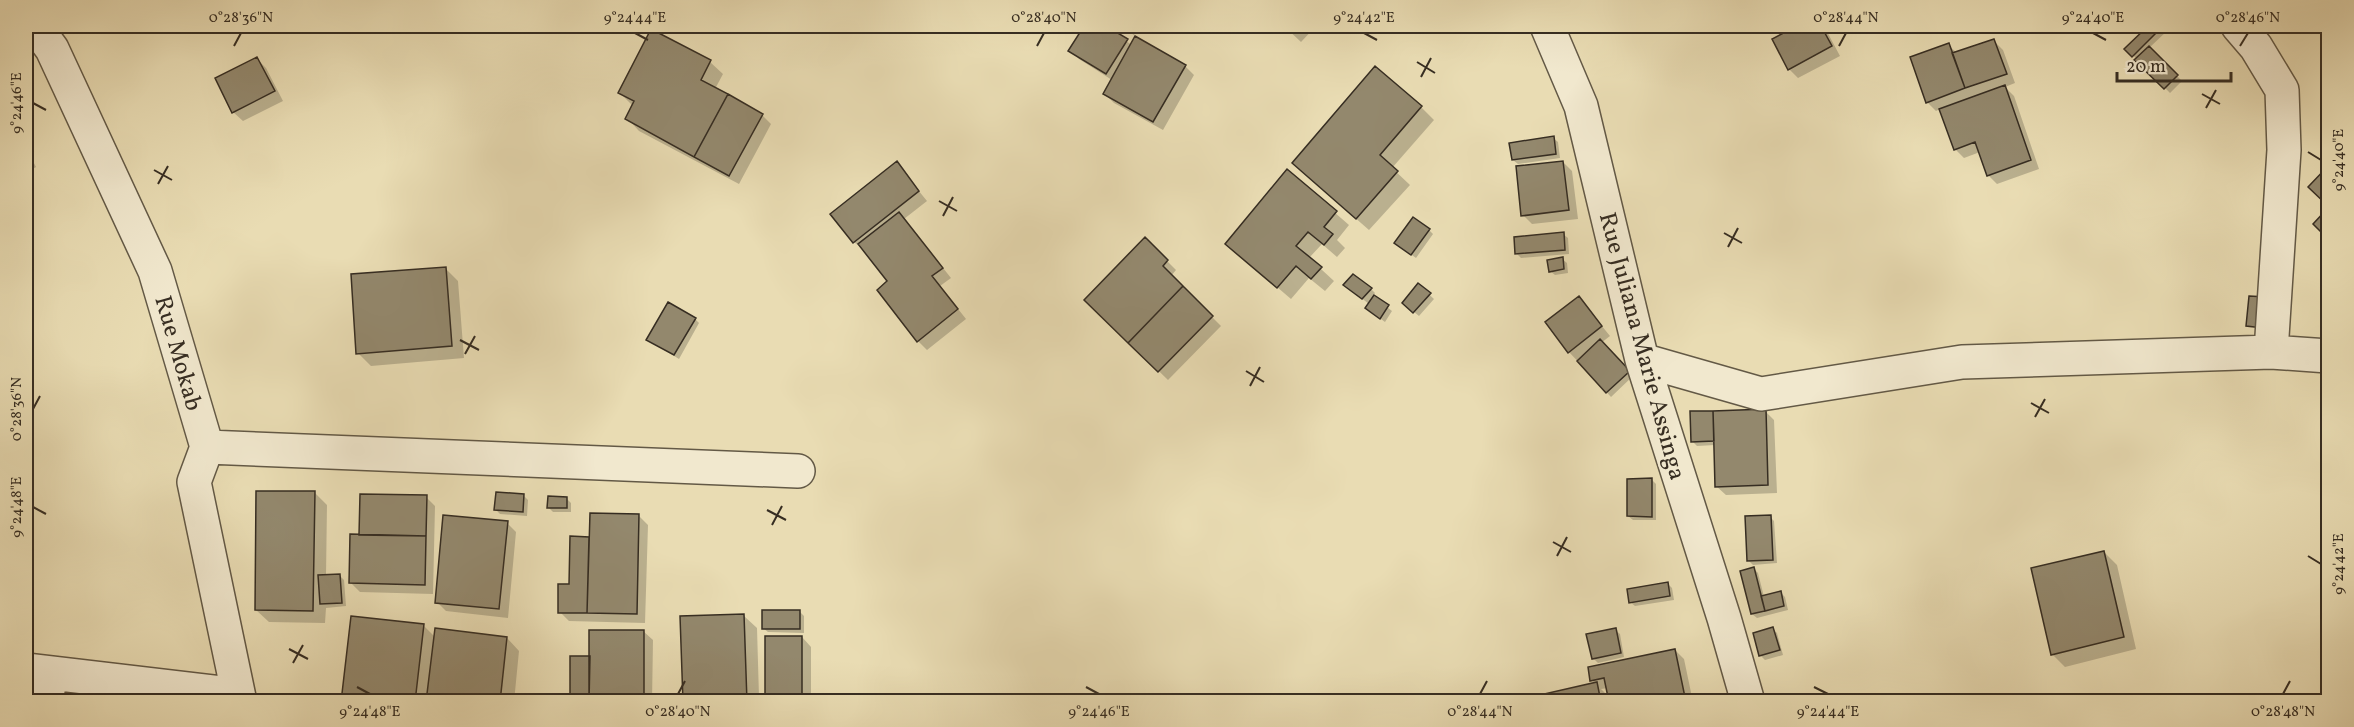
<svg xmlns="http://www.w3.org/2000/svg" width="2354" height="727" viewBox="0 0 2354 727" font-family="Vollkorn,serif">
<rect width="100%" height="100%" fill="#e9dcb3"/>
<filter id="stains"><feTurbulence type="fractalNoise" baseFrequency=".00333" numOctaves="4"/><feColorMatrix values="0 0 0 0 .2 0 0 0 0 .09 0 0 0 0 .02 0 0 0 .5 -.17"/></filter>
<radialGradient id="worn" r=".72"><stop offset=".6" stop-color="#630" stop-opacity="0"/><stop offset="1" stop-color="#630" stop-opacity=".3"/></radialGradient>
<path fill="#0003" d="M 1086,26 L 1103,26 L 1132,45 L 1185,66 L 1194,75 L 1163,130 L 1114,103 L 1105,94 L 1112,80 L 1079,59 L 1070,50 Z
M 1119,26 L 1140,26 L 1134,35 Z
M 1284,26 L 1316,26 L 1301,42 Z
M 1800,26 L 1824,26 L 1840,56 L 1798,78 L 1789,69 L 1774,40 Z
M 2151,26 L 2161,26 L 2167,31 L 2149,48 L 2182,81 L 2170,93 L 2127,49 Z
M 651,31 L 710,62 L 723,74 L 715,89 L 762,115 L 771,124 L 739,184 L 639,131 L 627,118 L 633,106 L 620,93 Z
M 1994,41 L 2003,50 L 2015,83 L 2005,87 L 2014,96 L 2039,169 L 1997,184 L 1988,175 L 1980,152 L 1964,158 L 1955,149 L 1940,109 L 1936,111 L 1927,102 L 1948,45 L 1957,53 Z
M 257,59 L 266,68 L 283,101 L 243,121 L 233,112 Z
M 1421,107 L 1434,120 L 1392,168 L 1410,185 L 1369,230 L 1306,175 Z
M 1553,138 L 1558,142 L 1560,158 L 1518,164 L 1513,160 Z
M 26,148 L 36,167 L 26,173 Z
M 1563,162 L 1572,171 L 1578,219 L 1532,224 L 1523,215 Z
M 896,163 L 927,201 L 904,219 L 951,278 L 940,286 L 966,319 L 927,350 L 918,341 L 889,282 L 864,250 L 854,242 Z
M 2328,168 L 2328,205 L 2311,187 Z
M 1287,171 L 1349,225 L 1337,240 L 1345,248 L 1337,257 L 1322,244 L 1309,258 L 1334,281 L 1325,291 L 1309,278 L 1291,299 L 1227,244 Z
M 1429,230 L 1433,234 L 1416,258 L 1401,247 Z
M 1563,234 L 1568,238 L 1569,254 L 1521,258 L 1517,254 Z
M 1145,239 L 1176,270 L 1171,276 L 1221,326 L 1168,380 L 1086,300 Z
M 1562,259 L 1567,263 L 1568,273 L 1555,275 L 1550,271 Z
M 445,268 L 458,281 L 464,358 L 371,366 L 358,353 Z
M 1419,285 L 1434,299 L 1419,316 L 1408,307 Z
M 1350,289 L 1371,289 L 1375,293 L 1373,296 L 1392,311 L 1385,322 L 1366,308 L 1369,304 Z
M 1579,298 L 1610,336 L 1601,343 L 1633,376 L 1611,397 L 1569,352 Z
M 695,319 L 699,323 L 679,359 L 648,340 Z
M 1765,411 L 1774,420 L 1777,493 L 1726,495 L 1716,486 L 1715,445 L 1697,446 L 1693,442 Z
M 1652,480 L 1656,484 L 1656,520 L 1633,520 L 1628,516 Z
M 314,492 L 327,505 L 326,576 L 340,576 L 344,580 L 346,606 L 326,608 L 325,623 L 269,622 L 256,610 Z
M 524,496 L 528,500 L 527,516 L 500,514 L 496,510 Z
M 426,497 L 435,506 L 433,594 L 360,592 L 351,583 Z
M 566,498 L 571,503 L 571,512 L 553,512 L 549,508 Z
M 639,516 L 648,525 L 645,623 L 569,621 L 560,612 L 571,585 L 572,538 L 591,538 Z
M 1770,517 L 1774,521 L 1777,563 L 1753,565 L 1748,560 Z
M 507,523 L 516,532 L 508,618 L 446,611 L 437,602 Z
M 2104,552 L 2117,565 L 2136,649 L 2065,667 L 2052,654 Z
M 1754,569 L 1758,573 L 1764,597 L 1780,592 L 1785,597 L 1788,610 L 1757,618 L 1752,614 Z
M 1668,584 L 1672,588 L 1674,600 L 1635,606 L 1630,602 Z
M 800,612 L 804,616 L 804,633 L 768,632 L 763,628 Z
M 744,616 L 757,628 L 759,697 L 769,696 L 766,693 L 802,637 L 811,647 L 811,702 L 685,702 Z
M 423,625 L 435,637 L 507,638 L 519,651 L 514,702 L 343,702 Z
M 1772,629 L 1777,633 L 1783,655 L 1765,660 L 1760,655 Z
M 1615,630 L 1620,634 L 1624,657 L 1598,663 L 1593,658 Z
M 643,631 L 653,640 L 652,702 L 571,702 L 591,658 Z
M 1675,650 L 1684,659 L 1693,702 L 1610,702 L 1608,688 L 1601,689 L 1605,693 L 1607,702 L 1547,702 L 1595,684 L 1592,680 Z"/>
<path fill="#93886d" stroke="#362d22" stroke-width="1.5" d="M 1084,26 L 1106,26 L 1128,39 L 1106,74 L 1068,51 Z
M 1797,26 L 1821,26 L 1832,46 L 1788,70 L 1772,39 Z
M 2148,26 L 2163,26 L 2132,57 L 2124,49 Z
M 651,29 L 711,60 L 701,80 L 728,94 L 694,157 L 625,119 L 634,101 L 618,93 Z
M 1135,36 L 1186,65 L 1153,122 L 1103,94 Z
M 1994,39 L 2007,74 L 1965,88 L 1952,53 Z
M 1949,43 L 1965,88 L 1926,103 L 1910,57 Z
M 2149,46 L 2178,75 L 2164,89 L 2134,60 Z
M 257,57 L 275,91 L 232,113 L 215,78 Z
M 1375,66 L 1422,106 L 1380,155 L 1398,171 L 1356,219 L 1292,163 Z
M 2005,85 L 2031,160 L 1987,176 L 1975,142 L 1954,150 L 1939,109 Z
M 728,94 L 763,114 L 729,176 L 694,157 Z
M 1554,136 L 1556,154 L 1512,160 L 1509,143 Z
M 897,161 L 919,191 L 853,243 L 830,214 Z
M 1563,161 L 1569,210 L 1521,216 L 1516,166 Z
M 2328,166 L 2328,206 L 2308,187 Z
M 1287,169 L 1337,211 L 1324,227 L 1333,234 L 1324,245 L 1308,232 L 1296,246 L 1322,267 L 1311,279 L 1296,266 L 1277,288 L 1225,244 Z
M 2328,208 L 2328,239 L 2313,224 Z
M 899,212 L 943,268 L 932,276 L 958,309 L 917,342 L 877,290 L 887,281 L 858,244 Z
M 1413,217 L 1430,229 L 1411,255 L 1394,243 Z
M 1564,232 L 1565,250 L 1515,254 L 1514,237 Z
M 1145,237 L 1168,260 L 1163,266 L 1183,286 L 1128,343 L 1084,300 Z
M 1563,257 L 1564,269 L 1549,272 L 1547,260 Z
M 446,267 L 452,346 L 356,354 L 351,274 Z
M 1353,274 L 1372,288 L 1362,299 L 1343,285 Z
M 1418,283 L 1431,293 L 1413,313 L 1402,303 Z
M 1183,286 L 1213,316 L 1158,372 L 1128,343 Z
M 1374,295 L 1389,305 L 1380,319 L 1365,308 Z
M 1579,296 L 1602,326 L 1568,353 L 1545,322 Z
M 2249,296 L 2266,297 L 2263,328 L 2246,326 Z
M 668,302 L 696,318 L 674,355 L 646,340 Z
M 1600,339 L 1630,371 L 1606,393 L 1577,361 Z
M 1766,409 L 1768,485 L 1715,487 L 1713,411 Z
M 1690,411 L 1713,411 L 1714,441 L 1691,442 Z
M 1652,478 L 1652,517 L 1627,516 L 1627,479 Z
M 256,491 L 315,491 L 313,611 L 255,610 Z
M 496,492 L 524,494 L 523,512 L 494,510 Z
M 360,494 L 427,495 L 426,536 L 359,535 Z
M 548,496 L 567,497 L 567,508 L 547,508 Z
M 590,513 L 639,514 L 637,614 L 587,613 Z
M 443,515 L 508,521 L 499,609 L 435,603 Z
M 1771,515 L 1773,560 L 1747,561 L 1745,516 Z
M 350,534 L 426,536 L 425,585 L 349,583 Z
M 570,536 L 589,537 L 587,613 L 558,613 L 558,584 L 569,584 Z
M 2104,551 L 2124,637 L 2051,655 L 2031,568 Z
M 1754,567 L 1765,611 L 1751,614 L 1740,571 Z
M 340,574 L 342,603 L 320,604 L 318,575 Z
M 1668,582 L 1670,596 L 1629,603 L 1627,589 Z
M 1781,591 L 1784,606 L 1765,611 L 1761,596 Z
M 762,610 L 800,610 L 800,629 L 762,629 Z
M 744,614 L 747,702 L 683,702 L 680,616 Z
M 351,616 L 424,624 L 415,702 L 341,702 Z
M 1773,627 L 1780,650 L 1759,656 L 1753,633 Z
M 435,628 L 507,637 L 500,702 L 426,702 Z
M 1616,628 L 1621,653 L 1592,659 L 1586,634 Z
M 589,630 L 644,630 L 644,702 L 589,702 Z
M 765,636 L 802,636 L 802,694 L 765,694 Z
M 1675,649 L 1686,702 L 1609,702 L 1604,678 L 1590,681 L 1588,667 Z
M 570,656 L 590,656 L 589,702 L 570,702 Z
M 1597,682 L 1601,702 L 1546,702 L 1544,694 Z
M 778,694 L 778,702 L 747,702 L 747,695 Z
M 786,694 L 802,694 L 802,702 L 786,702 Z"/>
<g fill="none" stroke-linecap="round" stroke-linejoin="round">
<defs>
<path id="minor" d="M 35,26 L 52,49 L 155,271 L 207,447 L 194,482 L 240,702
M 1547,26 L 1581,106 L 1642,360 L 1724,618 L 1748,702
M 2238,26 L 2256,47 L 2282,90 L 2284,150 L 2271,352
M 1642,360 L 1761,394 L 1962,362 L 2271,352 L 2328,356
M 207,447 L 798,471
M 26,670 L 238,695
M 46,702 L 51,673"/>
</defs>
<use href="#minor" stroke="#635946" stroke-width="36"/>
<use href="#minor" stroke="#f1e8ce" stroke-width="33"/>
</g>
<path fill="none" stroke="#362d22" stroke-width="2" d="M 635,33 L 648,40M 1364,33 L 1377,40M 2093,33 L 2106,40M 234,46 L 241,33M 1037,46 L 1044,33M 1839,46 L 1846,33M 2240,46 L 2248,33M 1417,62 L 1435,73M 1421,77 L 1431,58M 2202,94 L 2220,104M 33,103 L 46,110M 2206,108 L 2216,90M 2308,152 L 2321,160M 154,170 L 172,180M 158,184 L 168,166M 939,201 L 957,211M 943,216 L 953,197M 1724,233 L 1742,243M 1728,247 L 1738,228M 460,340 L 479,350M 465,354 L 475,336M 1246,371 L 1264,382M 1250,386 L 1260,367M 2031,403 L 2049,413M 33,409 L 40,396M 2035,417 L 2045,399M 33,507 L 46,514M 767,510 L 786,520M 772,525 L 782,506M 1553,542 L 1571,552M 1557,556 L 1567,537M 2308,556 L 2321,564M 289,649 L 308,659M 293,663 L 303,645M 357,687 L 370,694M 1086,687 L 1099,694M 1814,687 L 1828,694M 678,694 L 685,681M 1480,694 L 1487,681M 2283,694 L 2290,681"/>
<g text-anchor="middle" stroke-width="4.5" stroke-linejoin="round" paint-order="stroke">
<g font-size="24" fill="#362d22" stroke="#f1e8ce">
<text transform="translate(1643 346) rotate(75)" y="8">Rue Juliana Marie Assinga</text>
<text transform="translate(179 353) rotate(74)" y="8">Rue Mokab</text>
</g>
</g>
<rect width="2354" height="727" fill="none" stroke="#e9dcb3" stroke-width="66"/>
<path d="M2117 72v9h114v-9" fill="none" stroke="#362d22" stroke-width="3"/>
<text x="2126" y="72" font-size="18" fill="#362d22" stroke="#f1e8ce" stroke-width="4.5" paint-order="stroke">20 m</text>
<rect x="33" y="33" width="2288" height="661" fill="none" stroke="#362d22" stroke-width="2"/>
<g font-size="15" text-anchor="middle" fill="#362d22">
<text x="241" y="22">0°28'36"N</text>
<text x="635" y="22">9°24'44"E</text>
<text x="1044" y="22">0°28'40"N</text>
<text x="1364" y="22">9°24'42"E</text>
<text x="1846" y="22">0°28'44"N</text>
<text x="2093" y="22">9°24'40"E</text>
<text x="2248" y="22">0°28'46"N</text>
<text transform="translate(16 103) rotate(-90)" y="5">9°24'46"E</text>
<text transform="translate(2338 160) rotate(-90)" y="5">9°24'40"E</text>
<text transform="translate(16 409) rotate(-90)" y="5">0°28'36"N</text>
<text transform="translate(16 507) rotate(-90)" y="5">9°24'48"E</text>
<text transform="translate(2338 564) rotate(-90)" y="5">9°24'42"E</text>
<text x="370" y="716">9°24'48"E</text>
<text x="678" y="716">0°28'40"N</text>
<text x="1099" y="716">9°24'46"E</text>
<text x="1480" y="716">0°28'44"N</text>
<text x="1828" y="716">9°24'44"E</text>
<text x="2283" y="716">0°28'48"N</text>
</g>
<rect width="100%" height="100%" filter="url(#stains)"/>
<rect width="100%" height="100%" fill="url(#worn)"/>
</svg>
